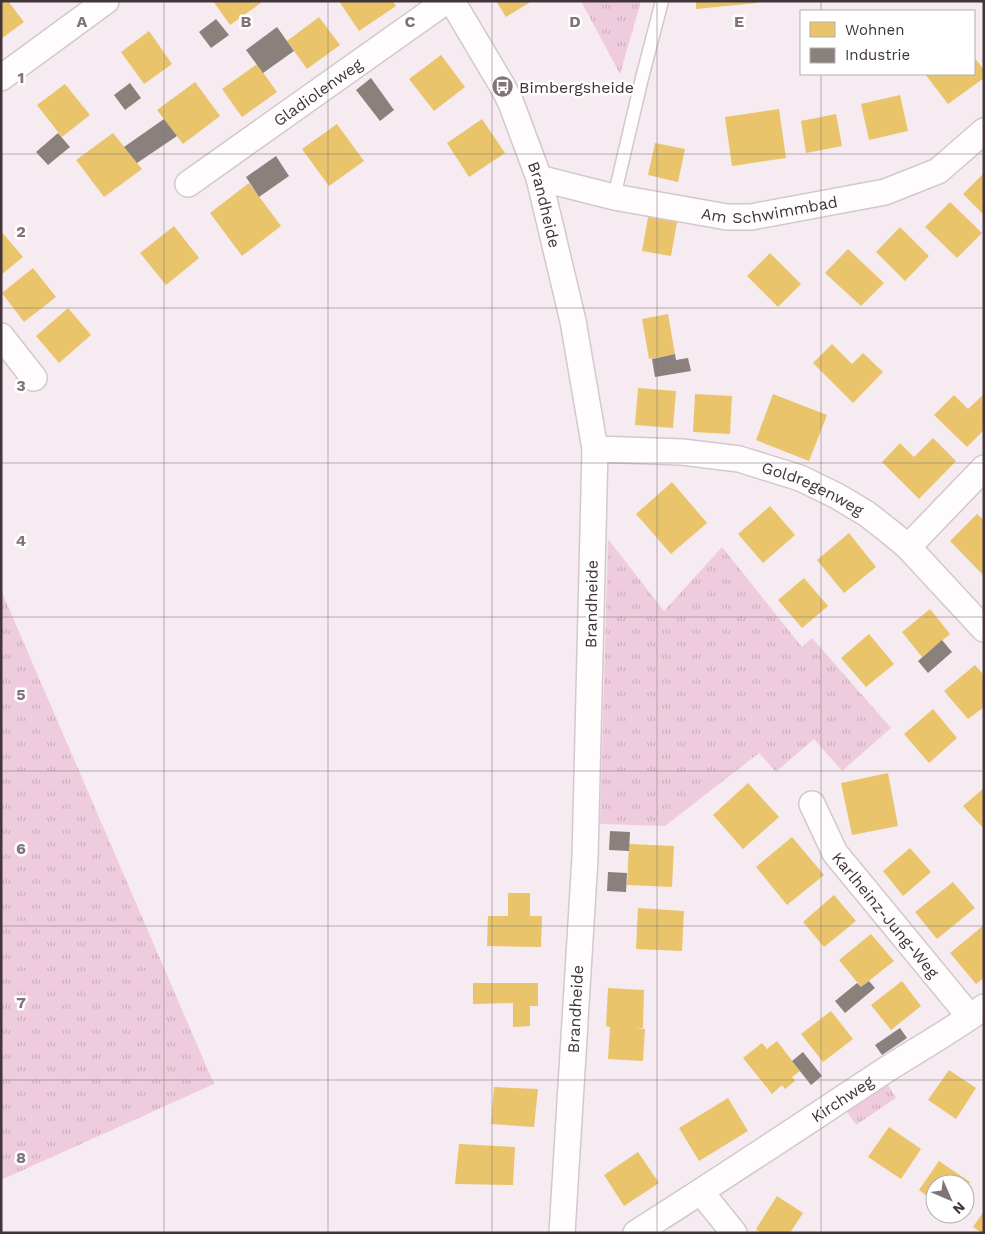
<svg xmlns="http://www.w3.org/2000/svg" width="985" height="1234" viewBox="0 0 985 1234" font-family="'Work Sans',sans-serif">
<defs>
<pattern id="grass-tufts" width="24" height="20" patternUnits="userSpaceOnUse" patternTransform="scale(1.25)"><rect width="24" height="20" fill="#ecd"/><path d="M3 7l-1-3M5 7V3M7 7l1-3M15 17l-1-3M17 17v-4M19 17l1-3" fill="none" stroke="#cdb0be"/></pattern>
</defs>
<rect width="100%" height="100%" fill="#f6ebf0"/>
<path fill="url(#grass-tufts)" d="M 581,1 L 641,1 L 620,74 Z
M 608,539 L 664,611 L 722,547 L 802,647 L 812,638 L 891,728 L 842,771 L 814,739 L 776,772 L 759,753 L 665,826 L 600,824 Z
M 1,590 L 214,1084 L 1,1180 Z
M 885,1080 L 896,1098 L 856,1125 L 843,1106 Z"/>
<path fill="#e9c46a" d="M 1,1 L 8,1 L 24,22 L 1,39 Z
M 213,1 L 260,1 L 261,3 L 230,25 Z
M 339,1 L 393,1 L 396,6 L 359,31 Z
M 496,1 L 532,1 L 506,17 Z
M 696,1 L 757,1 L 757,3 L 696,9 Z
M 319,17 L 340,45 L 307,69 L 287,41 Z
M 149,31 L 172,64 L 144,84 L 121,52 Z
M 441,55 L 465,87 L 434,111 L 409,79 Z
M 974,57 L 984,70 L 984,78 L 948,104 L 925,74 L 974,74 Z
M 257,64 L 277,92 L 242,117 L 222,89 Z
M 195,82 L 220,116 L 183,144 L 157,110 Z
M 65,84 L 90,115 L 62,137 L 37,105 Z
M 900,95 L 908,131 L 869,140 L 861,104 Z
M 779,109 L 786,158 L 732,166 L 725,117 Z
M 836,114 L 842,146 L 806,153 L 801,121 Z
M 482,119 L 505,153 L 469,177 L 447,143 Z
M 337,124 L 364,161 L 329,186 L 302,149 Z
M 113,133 L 142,169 L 104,197 L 76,160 Z
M 655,143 L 685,149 L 678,182 L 648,175 Z
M 984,173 L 984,215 L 963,194 Z
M 249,183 L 281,226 L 242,256 L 210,213 Z
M 950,202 L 982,233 L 957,258 L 925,227 Z
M 648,217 L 677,222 L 671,256 L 642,251 Z
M 174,226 L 199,258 L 166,285 L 140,253 Z
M 900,227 L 929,256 L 905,281 L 876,252 Z
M 1,231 L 23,257 L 1,275 Z
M 848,249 L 884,283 L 861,306 L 825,273 Z
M 770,253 L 801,284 L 778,307 L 747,276 Z
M 33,268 L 56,297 L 24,322 L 2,293 Z
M 68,308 L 91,335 L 59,363 L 36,336 Z
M 668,314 L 675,354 L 649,359 L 642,319 Z
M 832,344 L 852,364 L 863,353 L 883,372 L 853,403 L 813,363 Z
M 638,388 L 676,391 L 673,428 L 635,425 Z
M 695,394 L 732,396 L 730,434 L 693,432 Z
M 773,394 L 827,415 L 809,461 L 756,440 Z
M 984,394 L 984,430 L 967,447 L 934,415 L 954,395 L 968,409 Z
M 933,438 L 956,461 L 919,499 L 882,462 L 900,443 L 914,457 Z
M 672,482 L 707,523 L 671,554 L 636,514 Z
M 770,506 L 795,535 L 763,563 L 738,534 Z
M 977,514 L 984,520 L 984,576 L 950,541 Z
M 849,533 L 876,567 L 844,593 L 817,560 Z
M 804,578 L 828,606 L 802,628 L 778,600 Z
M 930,609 L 950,634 L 922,657 L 902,632 Z
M 869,634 L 894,664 L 866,687 L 841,658 Z
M 975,665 L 984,675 L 984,707 L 968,719 L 944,691 Z
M 933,709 L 957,738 L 929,763 L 904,734 Z
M 888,773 L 898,826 L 852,835 L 841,783 Z
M 748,783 L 779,817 L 743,849 L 713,815 Z
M 984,788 L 984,829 L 963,806 Z
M 792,837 L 824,875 L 787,905 L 756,867 Z
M 629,844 L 674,846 L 672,887 L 627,885 Z
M 910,848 L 931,872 L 903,896 L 883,871 Z
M 953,882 L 975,908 L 937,939 L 915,912 Z
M 508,893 L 530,893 L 530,916 L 542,916 L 541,947 L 487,946 L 488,916 L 508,916 Z
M 834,895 L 856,921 L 824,947 L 803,922 Z
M 638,908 L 684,911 L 682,951 L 636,949 Z
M 984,925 L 984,978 L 976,984 L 950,953 Z
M 871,934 L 894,961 L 861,987 L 839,960 Z
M 902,981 L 921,1006 L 891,1030 L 871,1005 Z
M 473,983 L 538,983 L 538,1006 L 530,1006 L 530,1026 L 513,1027 L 513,1003 L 473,1004 Z
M 608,988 L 644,990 L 643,1028 L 635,1028 L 645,1029 L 643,1061 L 608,1059 L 610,1027 L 606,1026 Z
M 831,1011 L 853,1039 L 823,1062 L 801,1034 Z
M 777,1041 L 800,1071 L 792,1077 L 795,1081 L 785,1089 L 782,1085 L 772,1094 L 743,1058 L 762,1043 L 767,1049 Z
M 949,1070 L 976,1088 L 956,1119 L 928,1100 Z
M 494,1087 L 538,1089 L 534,1127 L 491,1124 Z
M 728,1098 L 748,1131 L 699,1161 L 679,1128 Z
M 889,1127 L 921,1149 L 901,1179 L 868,1157 Z
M 459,1144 L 515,1147 L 513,1185 L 455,1184 Z
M 638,1152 L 659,1183 L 624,1206 L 604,1175 Z
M 939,1161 L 970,1182 L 965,1190 L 965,1184 L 935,1184 L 935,1202 L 919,1190 Z
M 777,1196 L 803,1213 L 790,1233 L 761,1233 L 756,1229 Z
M 984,1211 L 984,1233 L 982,1233 L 973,1227 Z"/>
<path fill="#8a817c" d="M 216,19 L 229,35 L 211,48 L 199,32 Z
M 277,27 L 294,51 L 263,73 L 246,50 Z
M 371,78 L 394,110 L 380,121 L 356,90 Z
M 130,83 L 141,98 L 125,110 L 114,95 Z
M 164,119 L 177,136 L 137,163 L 124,147 Z
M 58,133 L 70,147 L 48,165 L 36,152 Z
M 276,156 L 289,176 L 259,197 L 246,177 Z
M 675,354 L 676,360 L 688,358 L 691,371 L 655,377 L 652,359 Z
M 942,640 L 952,652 L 928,673 L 918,661 Z
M 610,831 L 630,832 L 629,851 L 609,850 Z
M 608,872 L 627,873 L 626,892 L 607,891 Z
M 869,981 L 875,988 L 845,1013 L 835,1001 L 857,983 L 861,987 Z
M 900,1028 L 907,1038 L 882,1055 L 875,1045 Z
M 803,1052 L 822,1076 L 811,1085 L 792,1061 Z"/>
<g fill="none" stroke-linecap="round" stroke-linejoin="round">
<defs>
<path id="service" d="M 614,197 L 642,78 L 662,1"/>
<g id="minor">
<path id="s1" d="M 452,1 L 503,87 L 511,103 L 539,178 L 573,321 L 595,449 L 585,858 L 562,1233"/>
<path d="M 1,78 L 106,1"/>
<path id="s2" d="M 539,178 L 614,197 L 727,217 L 751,217 L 885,192 L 938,171 L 984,131"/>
<path id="s3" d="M 188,184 L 446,1"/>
<path d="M 1,336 L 34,378"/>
<path id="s4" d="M 595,449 L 682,452 L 739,459 L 800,478 L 837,496 L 867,514 L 890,532 L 908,547 L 984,629"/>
<path d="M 908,547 L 984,468"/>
<path id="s5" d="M 812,804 L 835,853 L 970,1017"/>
<path d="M 701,1192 L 734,1233"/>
<path id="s6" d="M 636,1233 C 718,1181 798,1128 878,1075 C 913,1052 950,1032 984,1007"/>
</g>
</defs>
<use href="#service" stroke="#d3c8cd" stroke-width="15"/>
<use href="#minor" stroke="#d3c8cd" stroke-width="28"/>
<use href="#service" stroke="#fefcfd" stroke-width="12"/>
<use href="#minor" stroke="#fefcfd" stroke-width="25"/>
</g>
<path fill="none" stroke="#80747a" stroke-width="1" stroke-opacity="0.55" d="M 164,1 L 164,1233M 328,1 L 328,1233M 492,1 L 492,1233M 657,1 L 657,1233M 821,1 L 821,11M 821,74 L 821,1233M 1,154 L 984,154M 1,308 L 984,308M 1,463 L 984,463M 1,617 L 984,617M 1,771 L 984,771M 1,926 L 984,926M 1,1080 L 984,1080"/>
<defs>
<symbol id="bus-disc" viewBox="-11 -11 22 22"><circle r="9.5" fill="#80747a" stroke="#fff"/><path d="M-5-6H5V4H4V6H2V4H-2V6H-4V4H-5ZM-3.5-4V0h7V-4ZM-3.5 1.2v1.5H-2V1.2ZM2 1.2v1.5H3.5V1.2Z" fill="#fff"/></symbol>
</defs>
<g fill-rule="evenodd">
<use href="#bus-disc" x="490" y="74" width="25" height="25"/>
</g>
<g text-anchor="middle" stroke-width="5" stroke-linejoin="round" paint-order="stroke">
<g font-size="16" fill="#41343a" stroke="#fff" text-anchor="start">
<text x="519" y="93">Bimbergsheide</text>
</g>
<g font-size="16" fill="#41343a" stroke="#fff">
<text dy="6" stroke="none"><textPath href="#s3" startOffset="159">Gladiolenweg</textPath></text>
<text dy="6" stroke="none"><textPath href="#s1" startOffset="225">Brandheide</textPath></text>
<text dy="6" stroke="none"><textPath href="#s2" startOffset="235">Am Schwimmbad</textPath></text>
<text dy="6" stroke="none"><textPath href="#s4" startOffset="224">Goldregenweg</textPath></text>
<text transform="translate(591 604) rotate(-89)" y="6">Brandheide</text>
<text dy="6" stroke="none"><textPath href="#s5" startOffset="134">Karlheinz-Jung-Weg</textPath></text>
<text transform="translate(575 1009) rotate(-87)" y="6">Brandheide</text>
<text dy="6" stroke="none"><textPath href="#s6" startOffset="246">Kirchweg</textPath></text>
</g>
</g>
<g font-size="16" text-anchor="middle" font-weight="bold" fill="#80747a" stroke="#fff" stroke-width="5" stroke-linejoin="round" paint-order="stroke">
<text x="82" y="27">A</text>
<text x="246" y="27">B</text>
<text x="410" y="27">C</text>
<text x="575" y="27">D</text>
<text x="739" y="27">E</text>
<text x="21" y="83">1</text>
<text x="21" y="237">2</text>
<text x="21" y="391">3</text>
<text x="21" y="546">4</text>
<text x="21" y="700">5</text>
<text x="21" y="854">6</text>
<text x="21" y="1008">7</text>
<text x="21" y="1163">8</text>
</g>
<rect width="985" height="1234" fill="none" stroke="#41343a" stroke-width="5"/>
<rect x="800" y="10" width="175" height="65" fill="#ffffff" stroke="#b3aeb0"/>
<rect x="810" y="22" width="25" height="15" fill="#e9c46a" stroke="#b3aeb0"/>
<text x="845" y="35" font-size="15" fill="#41343a">Wohnen</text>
<rect x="810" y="48" width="25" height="15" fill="#8a817c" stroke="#b3aeb0"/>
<text x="845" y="60" font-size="15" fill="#41343a">Industrie</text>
<g transform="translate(950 1199) rotate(135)"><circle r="24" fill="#ffffff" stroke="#b3aeb0"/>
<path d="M0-4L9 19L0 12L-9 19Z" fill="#80747a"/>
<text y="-8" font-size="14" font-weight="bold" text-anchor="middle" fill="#41343a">N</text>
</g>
</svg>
